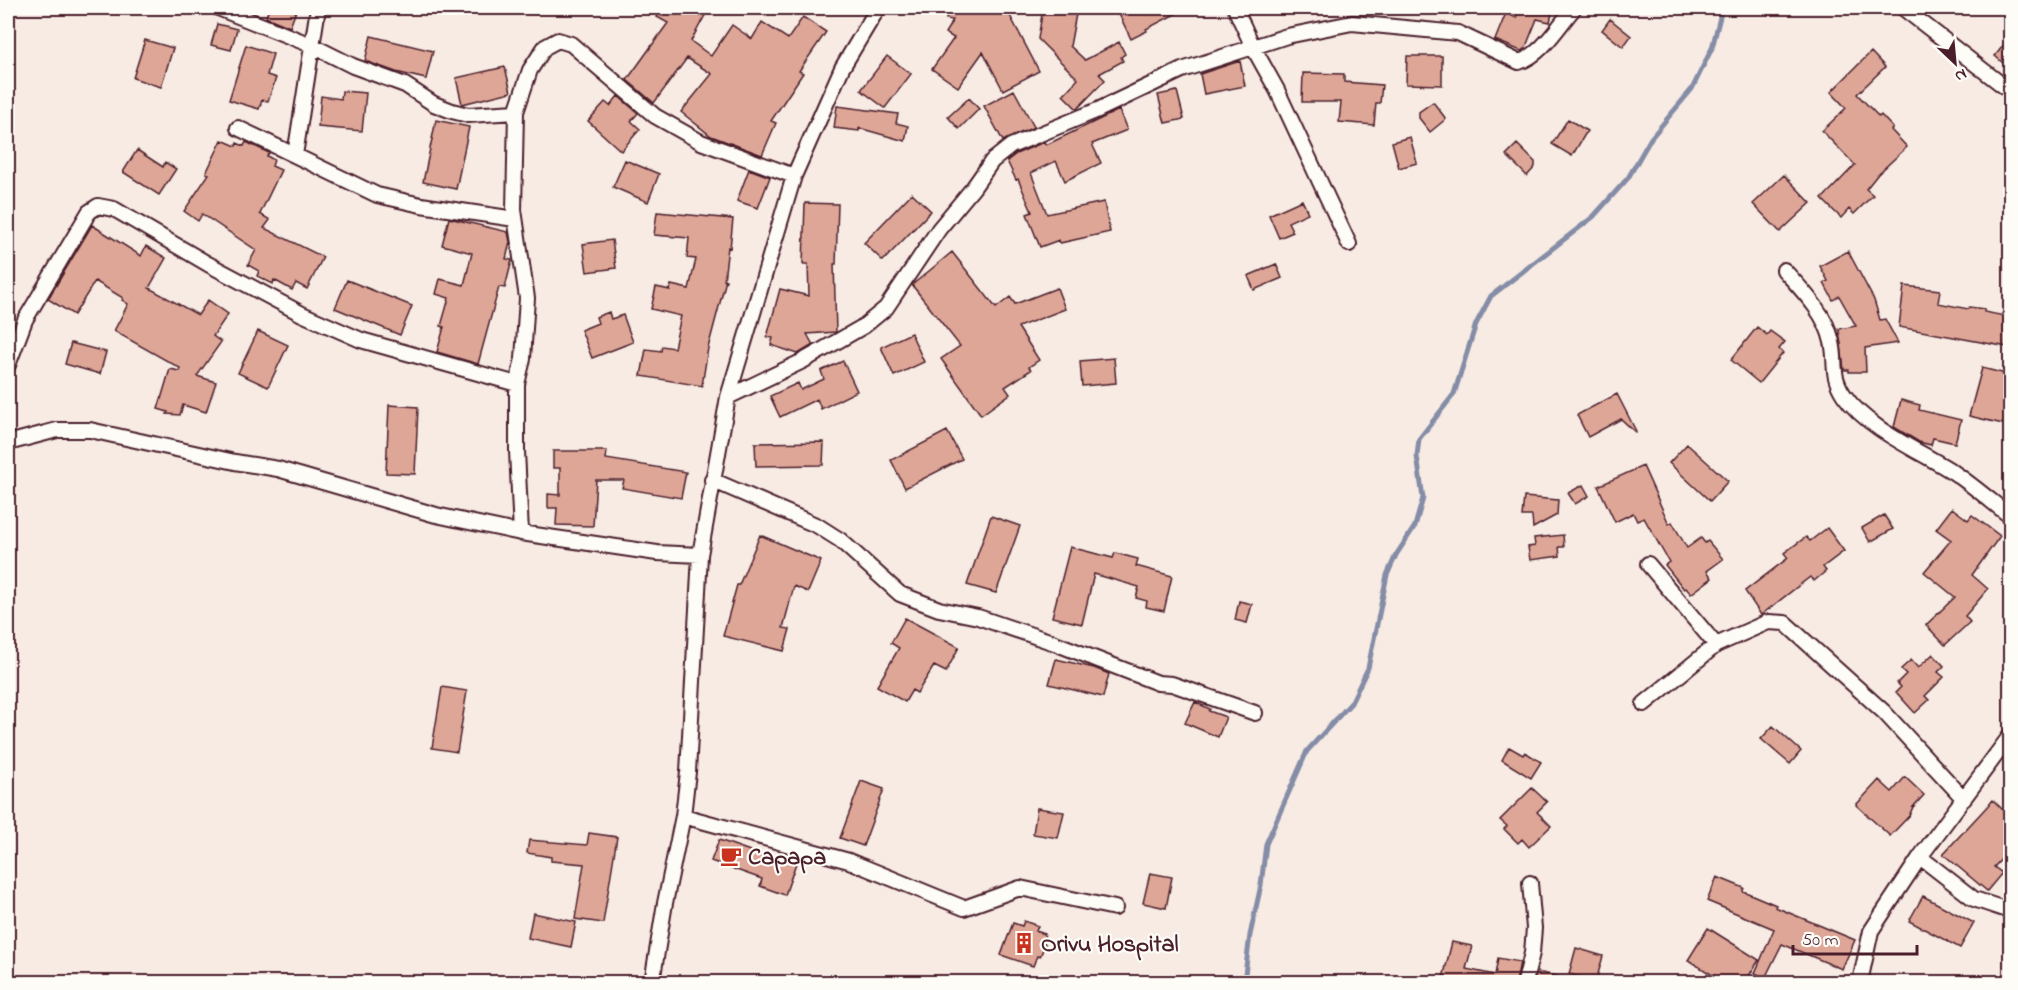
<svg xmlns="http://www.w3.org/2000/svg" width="2018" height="990" viewBox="0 0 2018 990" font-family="'Indie Flower',sans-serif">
<rect width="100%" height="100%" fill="#f7ebe4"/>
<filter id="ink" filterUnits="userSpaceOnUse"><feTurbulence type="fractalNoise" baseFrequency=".0167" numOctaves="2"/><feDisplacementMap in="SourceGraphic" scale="12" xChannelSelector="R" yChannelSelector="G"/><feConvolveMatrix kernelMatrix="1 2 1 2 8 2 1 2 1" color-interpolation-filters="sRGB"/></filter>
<g filter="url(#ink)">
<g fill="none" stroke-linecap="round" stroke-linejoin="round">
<path stroke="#858ca6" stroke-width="5" d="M 1244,982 L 1250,935 L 1261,885 L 1266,844 L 1307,751 L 1351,703 L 1368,668 L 1387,575 L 1396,555 L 1415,526 L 1423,498 L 1417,456 L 1419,439 L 1454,394 L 1476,324 L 1491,296 L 1593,217 L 1628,178 L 1651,138 L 1692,89 L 1712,48 L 1721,13 L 1721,8"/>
</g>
<path fill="#dea697" stroke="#4a1f2b" stroke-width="1.5" d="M 269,8 L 297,8 L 290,27 L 266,17 Z
M 663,8 L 709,8 L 691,41 L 711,56 L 732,25 L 752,39 L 762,22 L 788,39 L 803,17 L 826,32 L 799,71 L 803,73 L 771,121 L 776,123 L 762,155 L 711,136 L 681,112 L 712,74 L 687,58 L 654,103 L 627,80 L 668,23 L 657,17 Z
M 949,8 L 980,8 L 993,11 L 1006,8 L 1039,71 L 1003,90 L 983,52 L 958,87 L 932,69 L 954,38 L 945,33 L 953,20 L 946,19 Z
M 1043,8 L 1076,14 L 1070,46 L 1085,60 L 1119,42 L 1125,54 L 1121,57 L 1123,61 L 1099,74 L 1105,80 L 1077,109 L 1063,95 L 1078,79 L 1038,39 Z
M 1116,8 L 1187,8 L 1146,29 L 1147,31 L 1131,39 Z
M 1513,8 L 1553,8 L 1550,22 L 1537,19 L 1525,49 L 1521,51 L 1495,40 L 1506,13 L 1516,18 L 1517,14 L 1512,13 Z
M 1610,19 L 1631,36 L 1623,47 L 1602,30 Z
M 217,24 L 237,29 L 231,50 L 211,45 Z
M 371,36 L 433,51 L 426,79 L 396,72 L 365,61 Z
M 2010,37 L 2010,69 L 1995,56 Z
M 145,40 L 173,48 L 161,87 L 133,78 Z
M 246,45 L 273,54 L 267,75 L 276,78 L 268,101 L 262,100 L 259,109 L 229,100 Z
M 1871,52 L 1885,67 L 1857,94 L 1879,117 L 1881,115 L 1893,128 L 1891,130 L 1907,147 L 1878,174 L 1866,189 L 1873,195 L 1854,214 L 1849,209 L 1841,218 L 1822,199 L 1855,165 L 1822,131 L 1846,108 L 1831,92 Z
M 887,56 L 911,74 L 885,108 L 861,90 Z
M 1407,56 L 1442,56 L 1442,85 L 1406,84 Z
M 1240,61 L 1245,86 L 1204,94 L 1200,74 Z
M 505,67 L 511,92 L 462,104 L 456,78 Z
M 1303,73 L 1344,74 L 1344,82 L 1382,85 L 1380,103 L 1376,103 L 1374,125 L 1339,122 L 1341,102 L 1302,102 Z
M 1014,90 L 1034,127 L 1003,141 L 984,106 Z
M 342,91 L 366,93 L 362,131 L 318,127 L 321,96 L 341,99 Z
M 1177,91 L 1184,119 L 1165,123 L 1158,95 Z
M 618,96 L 638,113 L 631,121 L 640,129 L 621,151 L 588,121 L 605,102 L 610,106 Z
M 969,98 L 979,109 L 959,129 L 948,117 Z
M 1433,102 L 1446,119 L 1430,132 L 1419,118 L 1419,112 Z
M 837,106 L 898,114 L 896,123 L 908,126 L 905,141 L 859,128 L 859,131 L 834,128 Z
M 1119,110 L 1127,130 L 1092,144 L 1101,163 L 1065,181 L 1056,161 L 1031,173 L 1047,214 L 1104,202 L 1110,232 L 1060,243 L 1059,240 L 1040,247 L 1027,214 L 1032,212 L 1018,179 L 1016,180 L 1007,161 L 1016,154 L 1044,142 L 1046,145 Z
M 1568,119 L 1587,131 L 1572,156 L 1552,144 Z
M 436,120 L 469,127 L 456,189 L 423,182 Z
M 1410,137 L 1417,163 L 1399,168 L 1392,142 Z
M 222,140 L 236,146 L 237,143 L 244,146 L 246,142 L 269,153 L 267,156 L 274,160 L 272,166 L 281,170 L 260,214 L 270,220 L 264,228 L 323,257 L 307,289 L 296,283 L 292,290 L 274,280 L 273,284 L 257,276 L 259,271 L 248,265 L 256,250 L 202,214 L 198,221 L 184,211 L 209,174 L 206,173 Z
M 1517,144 L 1535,162 L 1535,167 L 1527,176 L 1506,155 Z
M 137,150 L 163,167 L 165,162 L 176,169 L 159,195 L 123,172 Z
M 625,160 L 659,174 L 648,202 L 613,187 Z
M 749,169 L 770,177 L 758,208 L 737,201 Z
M 1784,175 L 1811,203 L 1780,232 L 1753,204 Z
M 912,193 L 931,211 L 883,261 L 864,243 Z
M 1302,200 L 1308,213 L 1288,222 L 1293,232 L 1279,238 L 1269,215 Z
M 805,203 L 838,204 L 836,264 L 834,264 L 836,332 L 807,334 L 813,345 L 798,354 L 771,345 L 773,338 L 767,337 L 780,289 L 809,296 L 808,264 L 803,264 Z
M 657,212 L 733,219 L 730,248 L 728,247 L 724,280 L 726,280 L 708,348 L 702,386 L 641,376 L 646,349 L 661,351 L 662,346 L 674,348 L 681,316 L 651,309 L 656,287 L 670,290 L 671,285 L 689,289 L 696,259 L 687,258 L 689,238 L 654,235 Z
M 449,218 L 508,232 L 510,242 L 506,259 L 512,260 L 505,288 L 499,287 L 478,364 L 437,352 L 444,327 L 441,326 L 449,298 L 436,294 L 440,279 L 464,285 L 472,253 L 442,245 Z
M 92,225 L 141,256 L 146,246 L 166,258 L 149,288 L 198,315 L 208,300 L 228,314 L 213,336 L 221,342 L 197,376 L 216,382 L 206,412 L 183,405 L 180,415 L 167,414 L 168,412 L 158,409 L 170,369 L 179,371 L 180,368 L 114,331 L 128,304 L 122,300 L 123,298 L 95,281 L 74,315 L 48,299 Z
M 612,240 L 616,268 L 587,272 L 583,244 Z
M 1848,251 L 1874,300 L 1880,320 L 1885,319 L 1898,343 L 1865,348 L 1866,372 L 1849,372 L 1849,370 L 1844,370 L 1839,329 L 1856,326 L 1839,296 L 1833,300 L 1824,283 L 1828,281 L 1820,266 Z
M 952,252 L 996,308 L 1010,297 L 1015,304 L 1057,288 L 1065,309 L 1018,327 L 1039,360 L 1029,367 L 1031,370 L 1005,387 L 1010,394 L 981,415 L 941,359 L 960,346 L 912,285 Z
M 1276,264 L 1282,278 L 1254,290 L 1248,276 Z
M 347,280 L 412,306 L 400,335 L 335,308 Z
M 1904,286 L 1940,290 L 1938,303 L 1968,309 L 1969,307 L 1984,309 L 1984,312 L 2005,316 L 2004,322 L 2010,324 L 2008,347 L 1899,327 Z
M 609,312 L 611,319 L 623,315 L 633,342 L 592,358 L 581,330 L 598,323 L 596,317 Z
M 1757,327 L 1767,335 L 1770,331 L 1785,342 L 1779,349 L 1783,353 L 1759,383 L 1731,360 Z
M 258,331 L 288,345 L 268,387 L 238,373 Z
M 911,333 L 924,362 L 894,376 L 881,347 Z
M 71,343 L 106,352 L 100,374 L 65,364 Z
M 1114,358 L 1116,383 L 1082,386 L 1080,361 Z
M 843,361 L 857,391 L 821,409 L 817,399 L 780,417 L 770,396 L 798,383 L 801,390 L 824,379 L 821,371 Z
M 1982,368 L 2010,375 L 2010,406 L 2008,405 L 2003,424 L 1969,416 Z
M 1617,394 L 1636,431 L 1635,432 L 1621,419 L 1588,437 L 1577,415 Z
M 1901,400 L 1920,405 L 1919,410 L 1961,420 L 1955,443 L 1933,438 L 1931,445 L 1919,442 L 1894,427 Z
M 389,405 L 418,407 L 415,474 L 386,473 Z
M 947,431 L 962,459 L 905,488 L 891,460 Z
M 824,442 L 823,465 L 756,466 L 755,443 Z
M 1687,444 L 1728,481 L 1710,501 L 1669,463 Z
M 553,451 L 607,451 L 606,459 L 686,472 L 681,498 L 622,488 L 624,480 L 596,480 L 593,526 L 556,525 L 557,508 L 548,508 L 548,494 L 560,495 L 560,468 L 553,468 Z
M 1643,466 L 1669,524 L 1672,522 L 1687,548 L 1701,538 L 1705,543 L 1708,541 L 1723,559 L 1707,571 L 1712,578 L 1691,594 L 1686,588 L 1684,589 L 1665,565 L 1669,562 L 1644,518 L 1637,521 L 1633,513 L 1615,522 L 1598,486 Z
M 1583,485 L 1589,496 L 1575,504 L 1568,493 Z
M 1524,497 L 1558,500 L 1557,515 L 1533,528 L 1532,516 L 1522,516 Z
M 1952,508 L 1968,520 L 1972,515 L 2000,536 L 1972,575 L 1988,589 L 1965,616 L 1970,622 L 1945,645 L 1926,625 L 1955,597 L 1924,572 L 1951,540 L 1936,529 Z
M 1884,515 L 1893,529 L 1870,542 L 1862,528 Z
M 991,516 L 1020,526 L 996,593 L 967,585 Z
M 1827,528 L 1844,551 L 1823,567 L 1826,571 L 1814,581 L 1810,577 L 1761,615 L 1745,591 L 1788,558 L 1784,553 L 1806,537 L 1810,541 Z
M 760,535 L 821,561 L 808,592 L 794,586 L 783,628 L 790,629 L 784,651 L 723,636 L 737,585 L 739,585 Z
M 1563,535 L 1564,547 L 1559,547 L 1560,556 L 1530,560 L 1528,547 L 1535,546 L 1534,538 Z
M 1070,547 L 1113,558 L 1115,553 L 1138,559 L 1136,566 L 1172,576 L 1164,611 L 1146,607 L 1147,601 L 1136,598 L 1139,587 L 1094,574 L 1082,624 L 1052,617 Z
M 1239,601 L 1252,604 L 1247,623 L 1235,620 Z
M 905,618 L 959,647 L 946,672 L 934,666 L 917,693 L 912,690 L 905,702 L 877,686 L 899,648 L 891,643 Z
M 1933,654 L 1944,666 L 1938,672 L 1944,677 L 1925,696 L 1929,700 L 1915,713 L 1896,692 L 1901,687 L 1897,683 L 1906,674 L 1901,669 L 1911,660 L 1918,668 Z
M 1056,659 L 1094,668 L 1109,674 L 1103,697 L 1049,684 Z
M 442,687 L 467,691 L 457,752 L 432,748 Z
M 1195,702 L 1210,709 L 1209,711 L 1226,717 L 1218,737 L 1185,723 Z
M 1773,726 L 1801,751 L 1790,764 L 1761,739 Z
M 1509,747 L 1523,755 L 1525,752 L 1541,762 L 1531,778 L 1502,760 Z
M 1905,777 L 1924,795 L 1913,807 L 1909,816 L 1890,836 L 1856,805 L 1879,780 L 1892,792 Z
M 861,781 L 884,789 L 863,846 L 840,838 Z
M 1532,788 L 1547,802 L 1537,812 L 1551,826 L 1529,847 L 1522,839 L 1518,843 L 1504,829 L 1507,826 L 1500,820 Z
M 1993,800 L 2010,817 L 2010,850 L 1994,867 L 2002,873 L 1987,891 L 1943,854 Z
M 1037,808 L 1064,812 L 1058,838 L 1033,834 Z
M 589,833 L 617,837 L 603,923 L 575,919 L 584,864 L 551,861 L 551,857 L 527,853 L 529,840 L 587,845 Z
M 719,840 L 770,858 L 771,855 L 796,863 L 785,895 L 760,886 L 762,879 L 711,861 Z
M 1150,873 L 1172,877 L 1166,908 L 1143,903 Z
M 1717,877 L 1744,888 L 1743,891 L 1776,905 L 1775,907 L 1855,940 L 1842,969 L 1782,944 L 1765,978 L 1755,973 L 1774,929 L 1707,901 Z
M 1923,896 L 1974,923 L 1960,948 L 1909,921 Z
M 533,913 L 576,922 L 571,947 L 528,938 Z
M 1024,921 L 1038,926 L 1036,931 L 1045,934 L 1042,943 L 1045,944 L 1040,957 L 1037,956 L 1033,966 L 1001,955 L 1013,923 L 1022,926 Z
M 1708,928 L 1759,960 L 1745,982 L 1724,982 L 1688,960 Z
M 1452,942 L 1472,946 L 1466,969 L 1495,975 L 1498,958 L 1520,962 L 1516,982 L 1442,982 Z
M 1576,948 L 1603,956 L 1596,981 L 1569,974 Z
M 1537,972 L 1561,977 L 1560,982 L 1534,982 Z"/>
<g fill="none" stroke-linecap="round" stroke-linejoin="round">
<defs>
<path id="street" d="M 218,8 L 311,45 L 353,66 L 405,85 L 434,104 L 452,111 L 468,115 L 516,112
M 1235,8 L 1253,47 L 1277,90 L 1349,244
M 1903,8 L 2010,91
M 238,128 L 377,195 L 421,205 L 515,219
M 295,155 L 318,8
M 1784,270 C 1803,291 1826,314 1832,342 C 1837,363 1830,374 1844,395 C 1868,430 1921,451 1956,474 C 1975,487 1992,502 2010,516
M 8,365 L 25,320 L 89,212 L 98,206 L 114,209 L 208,264 L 302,314 L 361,340 L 517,384
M 728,397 L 803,361 L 864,326 L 886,308 L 939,229 L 973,188 L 992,161 L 1011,146 L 1098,110 L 1182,70 L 1287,36 L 1352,23 L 1458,33 L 1519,62 C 1542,55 1559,25 1574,8
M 8,443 L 57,430 L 90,430 L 235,462 L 278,469 L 436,515 L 521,533 L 657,553 L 700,555
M 712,480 L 818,526 L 840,540 L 900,594 L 939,609 L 978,617 L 1052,642 L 1158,683 L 1172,684 L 1255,713
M 521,533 L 517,451 L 517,384 L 523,359 L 527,298 L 514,210 L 516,112 L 530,70 L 545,47 L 558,40 L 571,44 L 655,116 L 701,142 L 794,176
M 1648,564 L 1716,645
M 1644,704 L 1716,645 L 1768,622 L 1785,623 L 1884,712 L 1964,799
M 683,816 L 849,861 L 964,908 L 1020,888 L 1115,908
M 1920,857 L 1974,899 L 2010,911
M 652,982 L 665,903 L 683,816 L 688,772 L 700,555 L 728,397 L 794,176 L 842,68 L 878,8
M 1525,982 L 1532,953 L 1534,928 L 1530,883
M 1860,982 L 1871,931 L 1920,857 L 2010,736"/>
</defs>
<use href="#street" stroke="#4a1f2b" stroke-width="18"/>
<use href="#street" stroke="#fdfcf7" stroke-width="14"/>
</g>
</g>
<defs>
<symbol id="cafe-bare" viewBox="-9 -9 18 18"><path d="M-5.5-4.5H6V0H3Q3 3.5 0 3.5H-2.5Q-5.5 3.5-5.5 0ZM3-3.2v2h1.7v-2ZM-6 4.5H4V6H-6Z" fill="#c8321e" stroke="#fdfcf7" stroke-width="2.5" paint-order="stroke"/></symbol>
<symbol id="building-bare" viewBox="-9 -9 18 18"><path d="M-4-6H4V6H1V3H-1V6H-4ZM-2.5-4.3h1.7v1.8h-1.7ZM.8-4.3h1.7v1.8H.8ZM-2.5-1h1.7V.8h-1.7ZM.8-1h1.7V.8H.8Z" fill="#c8321e" stroke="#fdfcf7" stroke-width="2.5" paint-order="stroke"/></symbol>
</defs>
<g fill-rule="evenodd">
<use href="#cafe-bare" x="716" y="841" width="30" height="30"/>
<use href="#building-bare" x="1009" y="928" width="30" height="30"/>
</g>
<g text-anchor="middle" stroke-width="4.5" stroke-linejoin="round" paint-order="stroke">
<g font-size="24" font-weight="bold" fill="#4a1f2b" stroke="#fdfcf7" text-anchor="start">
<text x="748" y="864">Capapa</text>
<text x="1041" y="951">Orivu Hospital</text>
</g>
</g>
<rect width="2018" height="990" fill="none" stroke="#fdfcf7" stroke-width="30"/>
<rect x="15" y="15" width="1988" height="960" fill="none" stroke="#4a1f2b" stroke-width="2" filter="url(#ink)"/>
<g transform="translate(1955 63) rotate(154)" stroke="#fdfcf7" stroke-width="4.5" paint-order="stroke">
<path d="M0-4.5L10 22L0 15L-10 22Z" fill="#4a1f2b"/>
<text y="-9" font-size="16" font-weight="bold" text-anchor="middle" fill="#4a1f2b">N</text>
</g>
<path d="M1793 945v9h124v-9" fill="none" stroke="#4a1f2b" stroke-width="3"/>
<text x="1802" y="945" font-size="18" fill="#4a1f2b" stroke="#fdfcf7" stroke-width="4.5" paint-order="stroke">50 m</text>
</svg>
